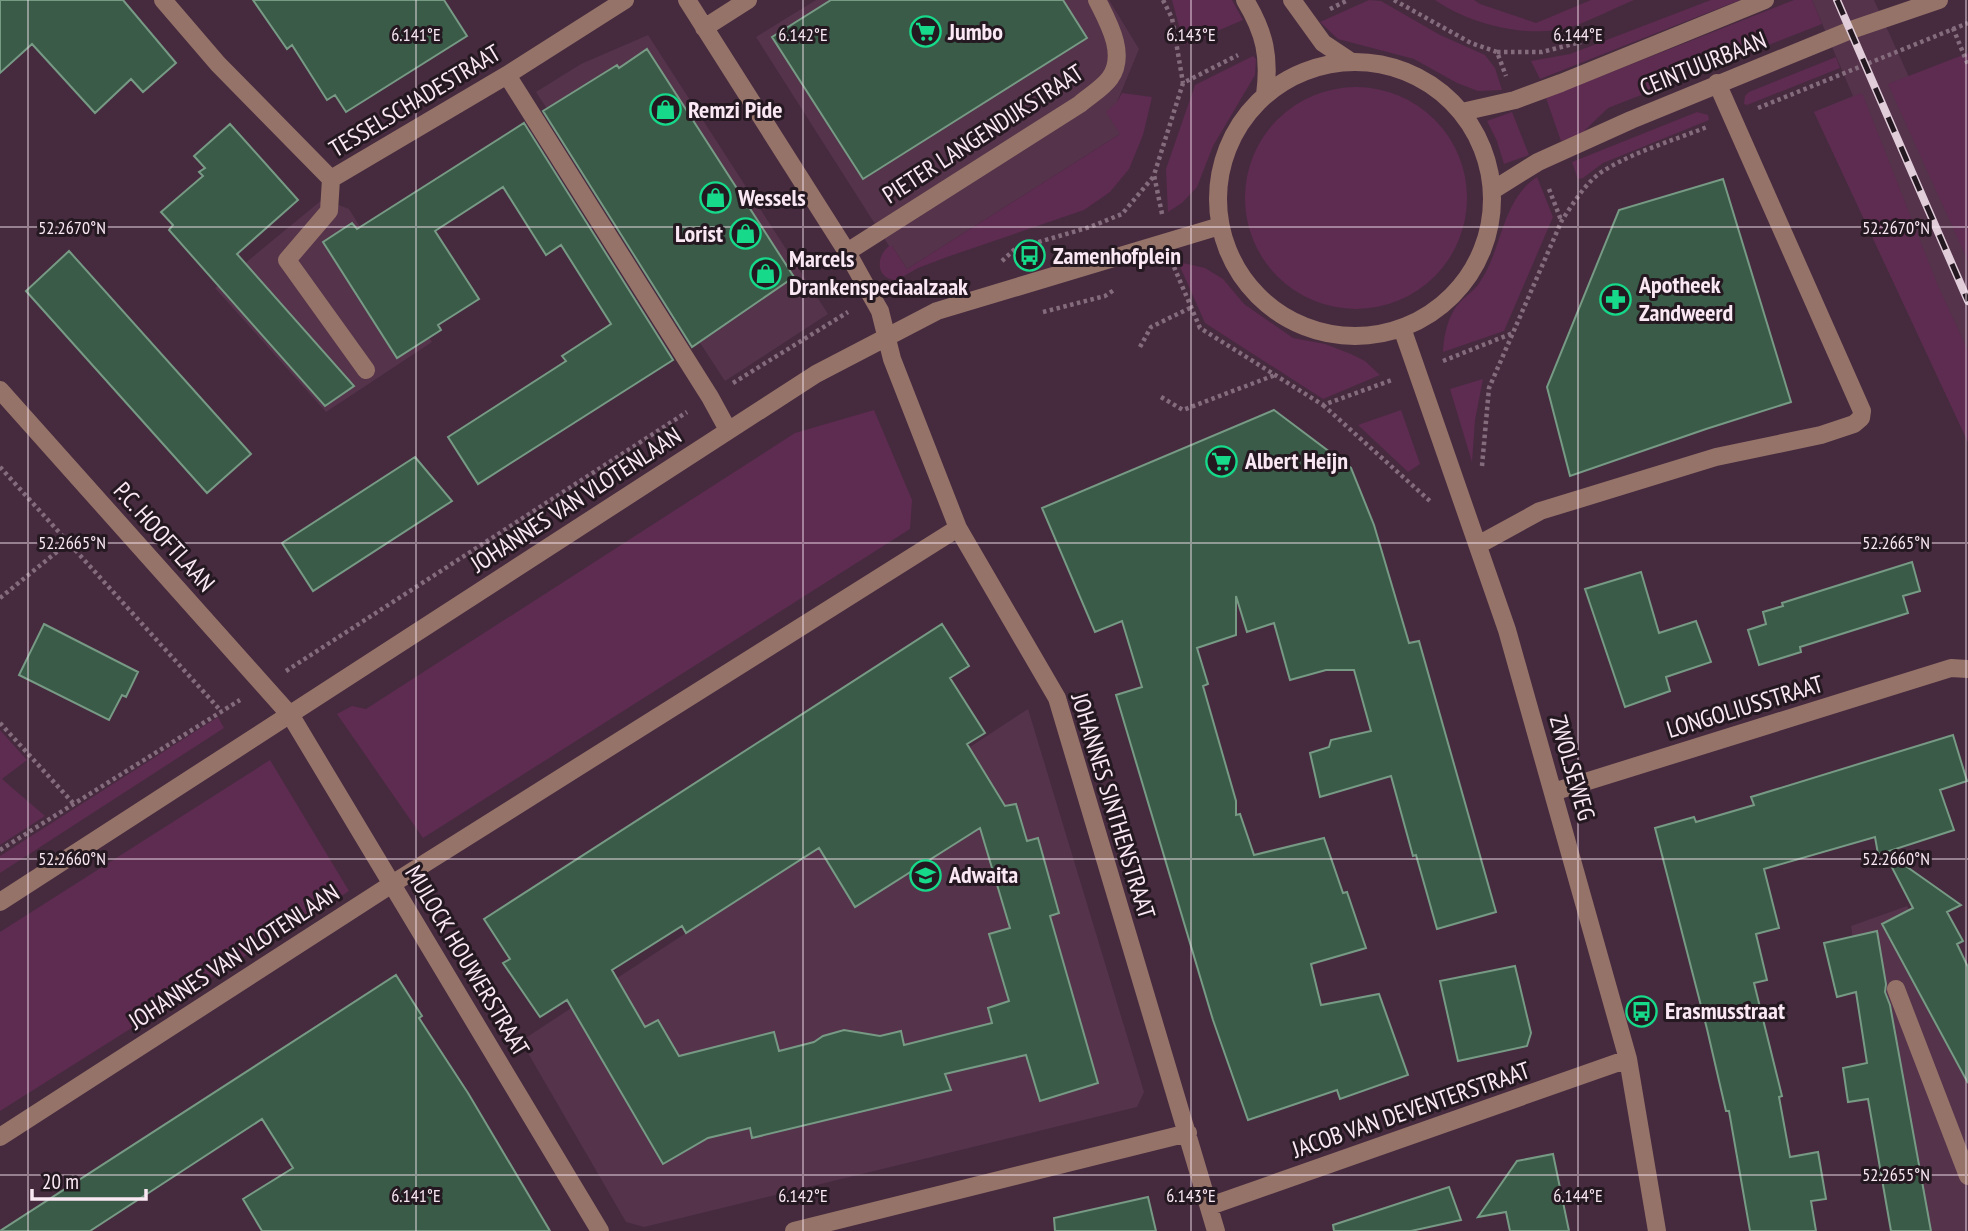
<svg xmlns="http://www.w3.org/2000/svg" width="1968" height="1231" viewBox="0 0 1968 1231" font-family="'PT Sans Narrow',sans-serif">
<rect width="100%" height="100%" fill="#462b3f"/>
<path fill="#54334b" d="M 816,0 L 1109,0 L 1139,49 L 1117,102 L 1120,134 L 907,269 L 892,246 L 889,246 L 756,37 Z
M 1812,0 L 1874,0 L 1909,77 L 1936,66 L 1968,135 L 1968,442 L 1814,112 L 1853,96 Z
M 648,35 L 828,314 L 725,381 L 536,92 L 581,64 Z
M 323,199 L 349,209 L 432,342 L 326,412 L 215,288 Z
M 1028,709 L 1144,1092 L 1137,1107 L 644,1227 L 626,1222 L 521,1041 Z
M 1907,906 L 1968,1016 L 1968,1231 L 1896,1231 L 1851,926 Z"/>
<path fill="#5e2b51" d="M 1172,0 L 1232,0 L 1243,20 L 1184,45 Z
M 1369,0 L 1381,1 L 1440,35 L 1485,55 L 1495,68 L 1502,90 L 1478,91 L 1457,83 L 1414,59 L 1338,39 L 1320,22 Z
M 1435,0 L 1474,0 L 1480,4 L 1536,23 L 1591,0 L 1634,0 C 1614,8 1594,19 1574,26 C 1532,40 1471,25 1435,0 Z
M 1711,0 L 1740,0 L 1540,79 L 1531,61 L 1570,54 Z
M 1794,0 L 1812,0 L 1822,24 L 1608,108 L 1581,134 L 1561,141 L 1546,98 Z
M 1968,53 L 1968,261 L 1888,84 Z
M 1253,56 L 1256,59 L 1255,75 L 1213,146 L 1197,187 L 1182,203 L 1168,212 L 1166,169 L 1195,85 Z
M 1836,57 L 1840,68 L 1747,105 L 1744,104 L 1745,96 L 1749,92 Z
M1245 198a111 111 0 1 1 222 0a111 111 0 1 1-222 0Z
M 1122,93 L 1152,97 L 1143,135 L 1129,169 L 1110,192 L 1084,210 L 947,257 L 918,268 L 897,280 C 876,280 875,257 889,246 L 892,246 L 907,269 L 1120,134 L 1106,112 L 1117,102 Z
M 1862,93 L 1938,286 L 1968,351 L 1968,442 L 1814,112 Z
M 1512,112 L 1529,155 L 1504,164 L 1497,141 L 1487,121 Z
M 1697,112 L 1708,115 L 1709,120 L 1603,163 L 1583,178 L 1578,179 L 1572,162 Z
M 1537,177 L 1553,217 L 1504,331 L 1443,352 C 1444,337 1446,324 1454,310 C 1460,299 1473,293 1480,282 C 1502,250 1502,199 1537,177 Z
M 1178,262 L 1205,268 L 1223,279 L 1244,304 L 1293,338 L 1325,344 L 1351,354 L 1365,361 L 1380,375 L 1323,399 L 1205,323 Z
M 1483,379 L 1475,420 L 1472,462 L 1450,389 Z
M 874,410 L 912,500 L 910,529 L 423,838 L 337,714 L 352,706 L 366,709 L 795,433 Z
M 1401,410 L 1420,464 L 1408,472 L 1358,425 Z
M 218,717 L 224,728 L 0,873 L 0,856 Z
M 0,730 L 27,760 L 2,779 L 45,816 L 0,845 Z
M 270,760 L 349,891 L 0,1111 L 0,932 Z"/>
<path fill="#3a5b48" stroke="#779a85" stroke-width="2" fill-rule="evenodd" d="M 0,0 L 123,0 L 176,63 L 143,92 L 131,79 L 95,113 L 32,44 L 0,73 Z
M 253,0 L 444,0 L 467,36 L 346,112 L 335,95 L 327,100 L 292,45 L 287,49 Z
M 831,0 L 1063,0 L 1087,38 L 863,179 L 772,37 Z
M 647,49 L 794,277 L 692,347 L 543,111 L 617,65 L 619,68 Z
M 524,123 L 673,360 L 478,484 L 448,437 L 566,361 L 562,356 L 611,324 L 592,294 L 561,245 L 546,255 L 503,187 L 435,231 L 479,299 L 438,325 L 441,330 L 397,358 L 323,242 L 352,223 L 357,229 Z
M 230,124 L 298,200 L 237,254 L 354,386 L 325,406 L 169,230 L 173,225 L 161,212 L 203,176 L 199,172 L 205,168 L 194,156 Z
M 1723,179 L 1791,402 L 1706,429 L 1570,476 L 1547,387 L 1619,210 Z
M 69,251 L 251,454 L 207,493 L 26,291 Z
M 1274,410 L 1351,468 L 1374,525 L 1409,643 L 1419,641 L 1496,912 L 1437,929 L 1416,855 L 1413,856 L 1391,776 L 1320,797 L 1310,753 L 1329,747 L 1331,740 L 1371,731 L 1354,670 L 1326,670 L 1290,680 L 1274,623 L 1247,632 L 1236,596 L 1236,635 L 1197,648 L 1208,684 L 1203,686 L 1236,801 L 1236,815 L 1240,814 L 1254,855 L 1324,838 L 1343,893 L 1347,892 L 1366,948 L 1311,964 L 1321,1005 L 1379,994 L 1408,1075 L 1340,1099 L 1337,1090 L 1248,1120 L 1213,1020 L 1116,695 L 1142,687 L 1122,621 L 1095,632 L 1042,508 Z
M 415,457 L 452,501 L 313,591 L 282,543 Z
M 1912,562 L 1920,591 L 1903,596 L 1908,613 L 1800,647 L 1801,652 L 1759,665 L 1748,630 L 1766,624 L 1763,612 L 1783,606 L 1782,603 Z
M 1641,572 L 1659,633 L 1696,621 L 1711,662 L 1666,677 L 1670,691 L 1625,707 L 1585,589 Z
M 44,624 L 138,672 L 126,697 L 122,695 L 109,720 L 19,675 Z
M 942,624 L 969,666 L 950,678 L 985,733 L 967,744 L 1005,806 L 1016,804 L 1027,841 L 1038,838 L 1059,913 L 1050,916 L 1098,1083 L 1040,1101 L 1026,1055 L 945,1074 L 951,1090 L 752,1138 L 750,1128 L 708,1138 L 663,1164 L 567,1000 L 540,1017 L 503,963 L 510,959 L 484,919 ZM 980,828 L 1010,928 L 989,934 L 1009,1001 L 988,1008 L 992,1023 L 904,1045 L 901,1031 L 880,1036 L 844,1030 L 823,1036 L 814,1042 L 779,1051 L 774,1032 L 679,1056 L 658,1020 L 645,1027 L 612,970 L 682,926 L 686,933 L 819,848 L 855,907 Z
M 1953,735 L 1967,781 L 1940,790 L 1954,830 L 1886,852 L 1961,905 L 1947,912 L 1963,941 L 1957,944 L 1968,967 L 1968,1083 L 1882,924 L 1913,908 L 1884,852 L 1878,854 L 1875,837 L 1764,869 L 1779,928 L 1756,934 L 1767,980 L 1754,983 L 1782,1096 L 1779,1097 L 1790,1157 L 1818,1152 L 1826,1199 L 1811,1201 L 1816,1231 L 1750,1231 L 1729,1111 L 1726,1111 L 1707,1029 L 1655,828 L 1694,817 L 1696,822 L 1754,805 L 1751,797 Z
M 1877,931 L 1886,984 L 1885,992 L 1890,1005 L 1931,1231 L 1891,1231 L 1868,1099 L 1848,1102 L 1843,1068 L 1867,1063 L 1856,992 L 1837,997 L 1824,943 Z
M 1515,966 L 1531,1033 L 1527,1046 L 1458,1061 L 1440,981 Z
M 396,975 L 422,1016 L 419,1018 L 468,1093 L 550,1231 L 262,1231 L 243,1199 L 293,1168 L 262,1119 L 90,1231 L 0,1231 Z
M 1553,1154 L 1569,1231 L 1510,1231 L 1506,1212 L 1478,1217 L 1517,1161 Z
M 1449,1187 L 1461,1220 L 1411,1231 L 1334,1231 L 1333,1225 Z
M 1148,1197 L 1156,1231 L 1055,1231 L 1054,1218 Z"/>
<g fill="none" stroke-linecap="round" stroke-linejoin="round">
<path stroke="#846c7d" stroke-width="4.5" stroke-dasharray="3.5 3.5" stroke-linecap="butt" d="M 1163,0 L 1172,18 L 1183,83
M 1394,0 L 1471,43 L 1497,52 L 1506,76
M 1330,9 L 1348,0
M 1953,28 L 1968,65
M 1497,52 L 1542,52 L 1581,42
M 1758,108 L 1968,23
M 1549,189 L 1561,220
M 1162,214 L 1154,175 L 1183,83 L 1238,55
M 1002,261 L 1015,249 L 1090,227 L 1122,214 L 1154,176
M 1174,267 L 1200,328 L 1323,405 L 1392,380
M 1043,312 L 1105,296 L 1114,290
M 1140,347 L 1151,327 L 1190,308
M 1443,361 L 1513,333
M 733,383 L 848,312
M 1161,397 L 1183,410 L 1275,375
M 1323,405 L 1431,502
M 1482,466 L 1489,388 L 1562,220 C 1573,204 1584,185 1600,173 C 1632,152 1672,141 1707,127
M 0,467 L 221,711
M 0,598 L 69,542
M 286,671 L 687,412
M 0,723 L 73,803
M 0,850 L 240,700"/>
<path stroke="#967369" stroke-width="18" d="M 163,0 L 218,64 L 331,179 L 507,75 L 625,0
M 687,0 L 847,252 L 872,297 L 880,311 L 892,359 L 958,528 L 1057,698 L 1216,1231
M 1245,0 C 1265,33 1270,57 1265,95
M 1292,0 L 1323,43 L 1350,61
M 704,28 L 748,0
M1218 199a137 137 0 1 1 274 0a137 137 0 1 1-274 0Z
M 507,75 L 710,397 L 728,430
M 1462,112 L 1515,100 L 1561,83 L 1765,0
M 331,179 L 329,211 L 287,260 L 366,370
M 1493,190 L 1538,162 L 1631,120 L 1851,30 L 1939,0
M 847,252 L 1080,104 C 1089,96 1103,88 1110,78 C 1127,54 1108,22 1097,0
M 1402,328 L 1507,630 L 1628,1059 L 1657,1231
M 0,390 L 291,716 L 600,1231
M 1478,545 L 1540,511 L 1716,457 L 1821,435 L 1854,424 L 1861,418 L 1862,411 L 1717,83
M 1553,792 L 1951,668 L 1968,669
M 0,902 L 816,374 L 937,311 L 1220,226
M 1896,989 L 1968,1176
M 0,1137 L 392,884 L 958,528
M 1210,1206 L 1628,1059
M 794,1231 L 1188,1133"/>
<defs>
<path id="rail" d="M 1837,0 L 1968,301"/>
</defs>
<use href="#rail" stroke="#e1cdda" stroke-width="8"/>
<use href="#rail" stroke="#251921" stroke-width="5" stroke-dasharray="16" stroke-linecap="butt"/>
</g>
<path fill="none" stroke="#fae8f4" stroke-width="2" stroke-opacity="0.45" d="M 28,0 L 28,1231M 416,0 L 416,1231M 803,0 L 803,1231M 1191,0 L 1191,1231M 1578,0 L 1578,1231M 1966,0 L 1966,1231M 0,227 L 1968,227M 0,543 L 1968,543M 0,859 L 1968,859M 0,1175 L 1968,1175"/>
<defs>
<symbol id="supermarket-ring" viewBox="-11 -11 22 22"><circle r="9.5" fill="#251921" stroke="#16d989" stroke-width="1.5"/><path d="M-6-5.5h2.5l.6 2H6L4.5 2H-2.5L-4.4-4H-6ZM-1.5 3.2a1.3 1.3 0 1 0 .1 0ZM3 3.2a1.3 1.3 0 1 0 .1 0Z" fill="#16d989"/></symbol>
<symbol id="shop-ring" viewBox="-11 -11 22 22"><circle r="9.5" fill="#251921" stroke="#16d989" stroke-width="1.5"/><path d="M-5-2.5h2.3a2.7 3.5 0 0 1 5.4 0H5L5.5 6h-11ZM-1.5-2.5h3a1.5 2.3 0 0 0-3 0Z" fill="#16d989"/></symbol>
<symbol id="bus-ring" viewBox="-11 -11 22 22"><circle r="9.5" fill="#251921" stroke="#16d989" stroke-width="1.5"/><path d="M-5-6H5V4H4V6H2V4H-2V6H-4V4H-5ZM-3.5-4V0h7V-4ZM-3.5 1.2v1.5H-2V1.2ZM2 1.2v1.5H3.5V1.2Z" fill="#16d989"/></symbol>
<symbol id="pharmacy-ring" viewBox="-11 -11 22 22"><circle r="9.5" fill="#251921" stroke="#16d989" stroke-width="1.5"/><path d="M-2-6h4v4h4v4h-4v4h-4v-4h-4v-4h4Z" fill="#16d989"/></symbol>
<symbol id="school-ring" viewBox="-11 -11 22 22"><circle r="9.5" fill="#251921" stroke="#16d989" stroke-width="1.5"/><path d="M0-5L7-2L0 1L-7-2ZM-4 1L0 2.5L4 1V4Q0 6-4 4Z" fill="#16d989"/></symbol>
</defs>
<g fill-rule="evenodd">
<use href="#supermarket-ring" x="908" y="14" width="35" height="35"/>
<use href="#shop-ring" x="648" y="92" width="35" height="35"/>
<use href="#shop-ring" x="698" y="180" width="35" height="35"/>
<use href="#shop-ring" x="728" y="216" width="35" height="35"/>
<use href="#bus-ring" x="1012" y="238" width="35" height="35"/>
<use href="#shop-ring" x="748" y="256" width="35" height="35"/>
<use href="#pharmacy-ring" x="1598" y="282" width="35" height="35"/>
<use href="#supermarket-ring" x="1204" y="444" width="35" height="35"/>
<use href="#school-ring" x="908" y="858" width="35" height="35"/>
<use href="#bus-ring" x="1624" y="994" width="35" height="35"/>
</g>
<g text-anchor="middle" stroke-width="6" stroke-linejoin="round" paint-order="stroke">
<g font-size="24" font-weight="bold" fill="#fae8f4" stroke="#251921" text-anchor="start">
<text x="948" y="40">Jumbo</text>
<text x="688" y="118">Remzi Pide</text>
<text x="738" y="206">Wessels</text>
<text x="723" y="242" text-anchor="end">Lorist</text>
<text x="1053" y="264">Zamenhofplein</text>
<text x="789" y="267">Marcels<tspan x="789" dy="28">Drankenspeciaalzaak</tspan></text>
<text x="1639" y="293">Apotheek<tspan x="1639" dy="28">Zandweerd</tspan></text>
<text x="1245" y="469">Albert Heijn</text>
<text x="949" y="883">Adwaita</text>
<text x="1665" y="1019">Erasmusstraat</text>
</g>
<g font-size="24" fill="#fae8f4" stroke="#251921">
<text transform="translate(1703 64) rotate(-22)" y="8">CEINTUURBAAN</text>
<text transform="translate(415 101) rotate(-31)" y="8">TESSELSCHADESTRAAT</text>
<text transform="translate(983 134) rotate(-33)" y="8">PIETER LANGENDIJKSTRAAT</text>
<text transform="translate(576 500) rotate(-33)" y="8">JOHANNES VAN VLOTENLAAN</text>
<text transform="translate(164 537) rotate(48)" y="8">P.C. HOOFTLAAN</text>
<text transform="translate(1745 707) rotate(-17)" y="8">LONGOLIUSSTRAAT</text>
<text transform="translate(1572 768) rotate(74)" y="8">ZWOLSEWEG</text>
<text transform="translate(1113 806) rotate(73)" y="8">JOHANNES SINTHENSTRAAT</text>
<text transform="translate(234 957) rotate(-33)" y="8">JOHANNES VAN VLOTENLAAN</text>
<text transform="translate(467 961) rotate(59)" y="8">MULOCK HOUWERSTRAAT</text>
<text transform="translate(1411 1110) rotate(-19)" y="8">JACOB VAN DEVENTERSTRAAT</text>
</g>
</g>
<g font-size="18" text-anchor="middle" fill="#fae8f4" stroke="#251921" stroke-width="6" stroke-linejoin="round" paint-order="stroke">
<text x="416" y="41">6.141°E</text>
<text x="803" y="41">6.142°E</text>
<text x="1191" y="41">6.143°E</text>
<text x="1578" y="41">6.144°E</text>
<text x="72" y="234">52.2670°N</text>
<text x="1896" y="234">52.2670°N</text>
<text x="72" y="549">52.2665°N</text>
<text x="1896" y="549">52.2665°N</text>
<text x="72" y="865">52.2660°N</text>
<text x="1896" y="865">52.2660°N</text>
<text x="1896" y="1181">52.2655°N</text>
<text x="416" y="1202">6.141°E</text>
<text x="803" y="1202">6.142°E</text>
<text x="1191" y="1202">6.143°E</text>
<text x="1578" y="1202">6.144°E</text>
</g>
<path d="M32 1189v10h114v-10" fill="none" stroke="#fae8f4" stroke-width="3.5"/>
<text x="42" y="1189" font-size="21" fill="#fae8f4" stroke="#251921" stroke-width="5" paint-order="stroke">20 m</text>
</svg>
